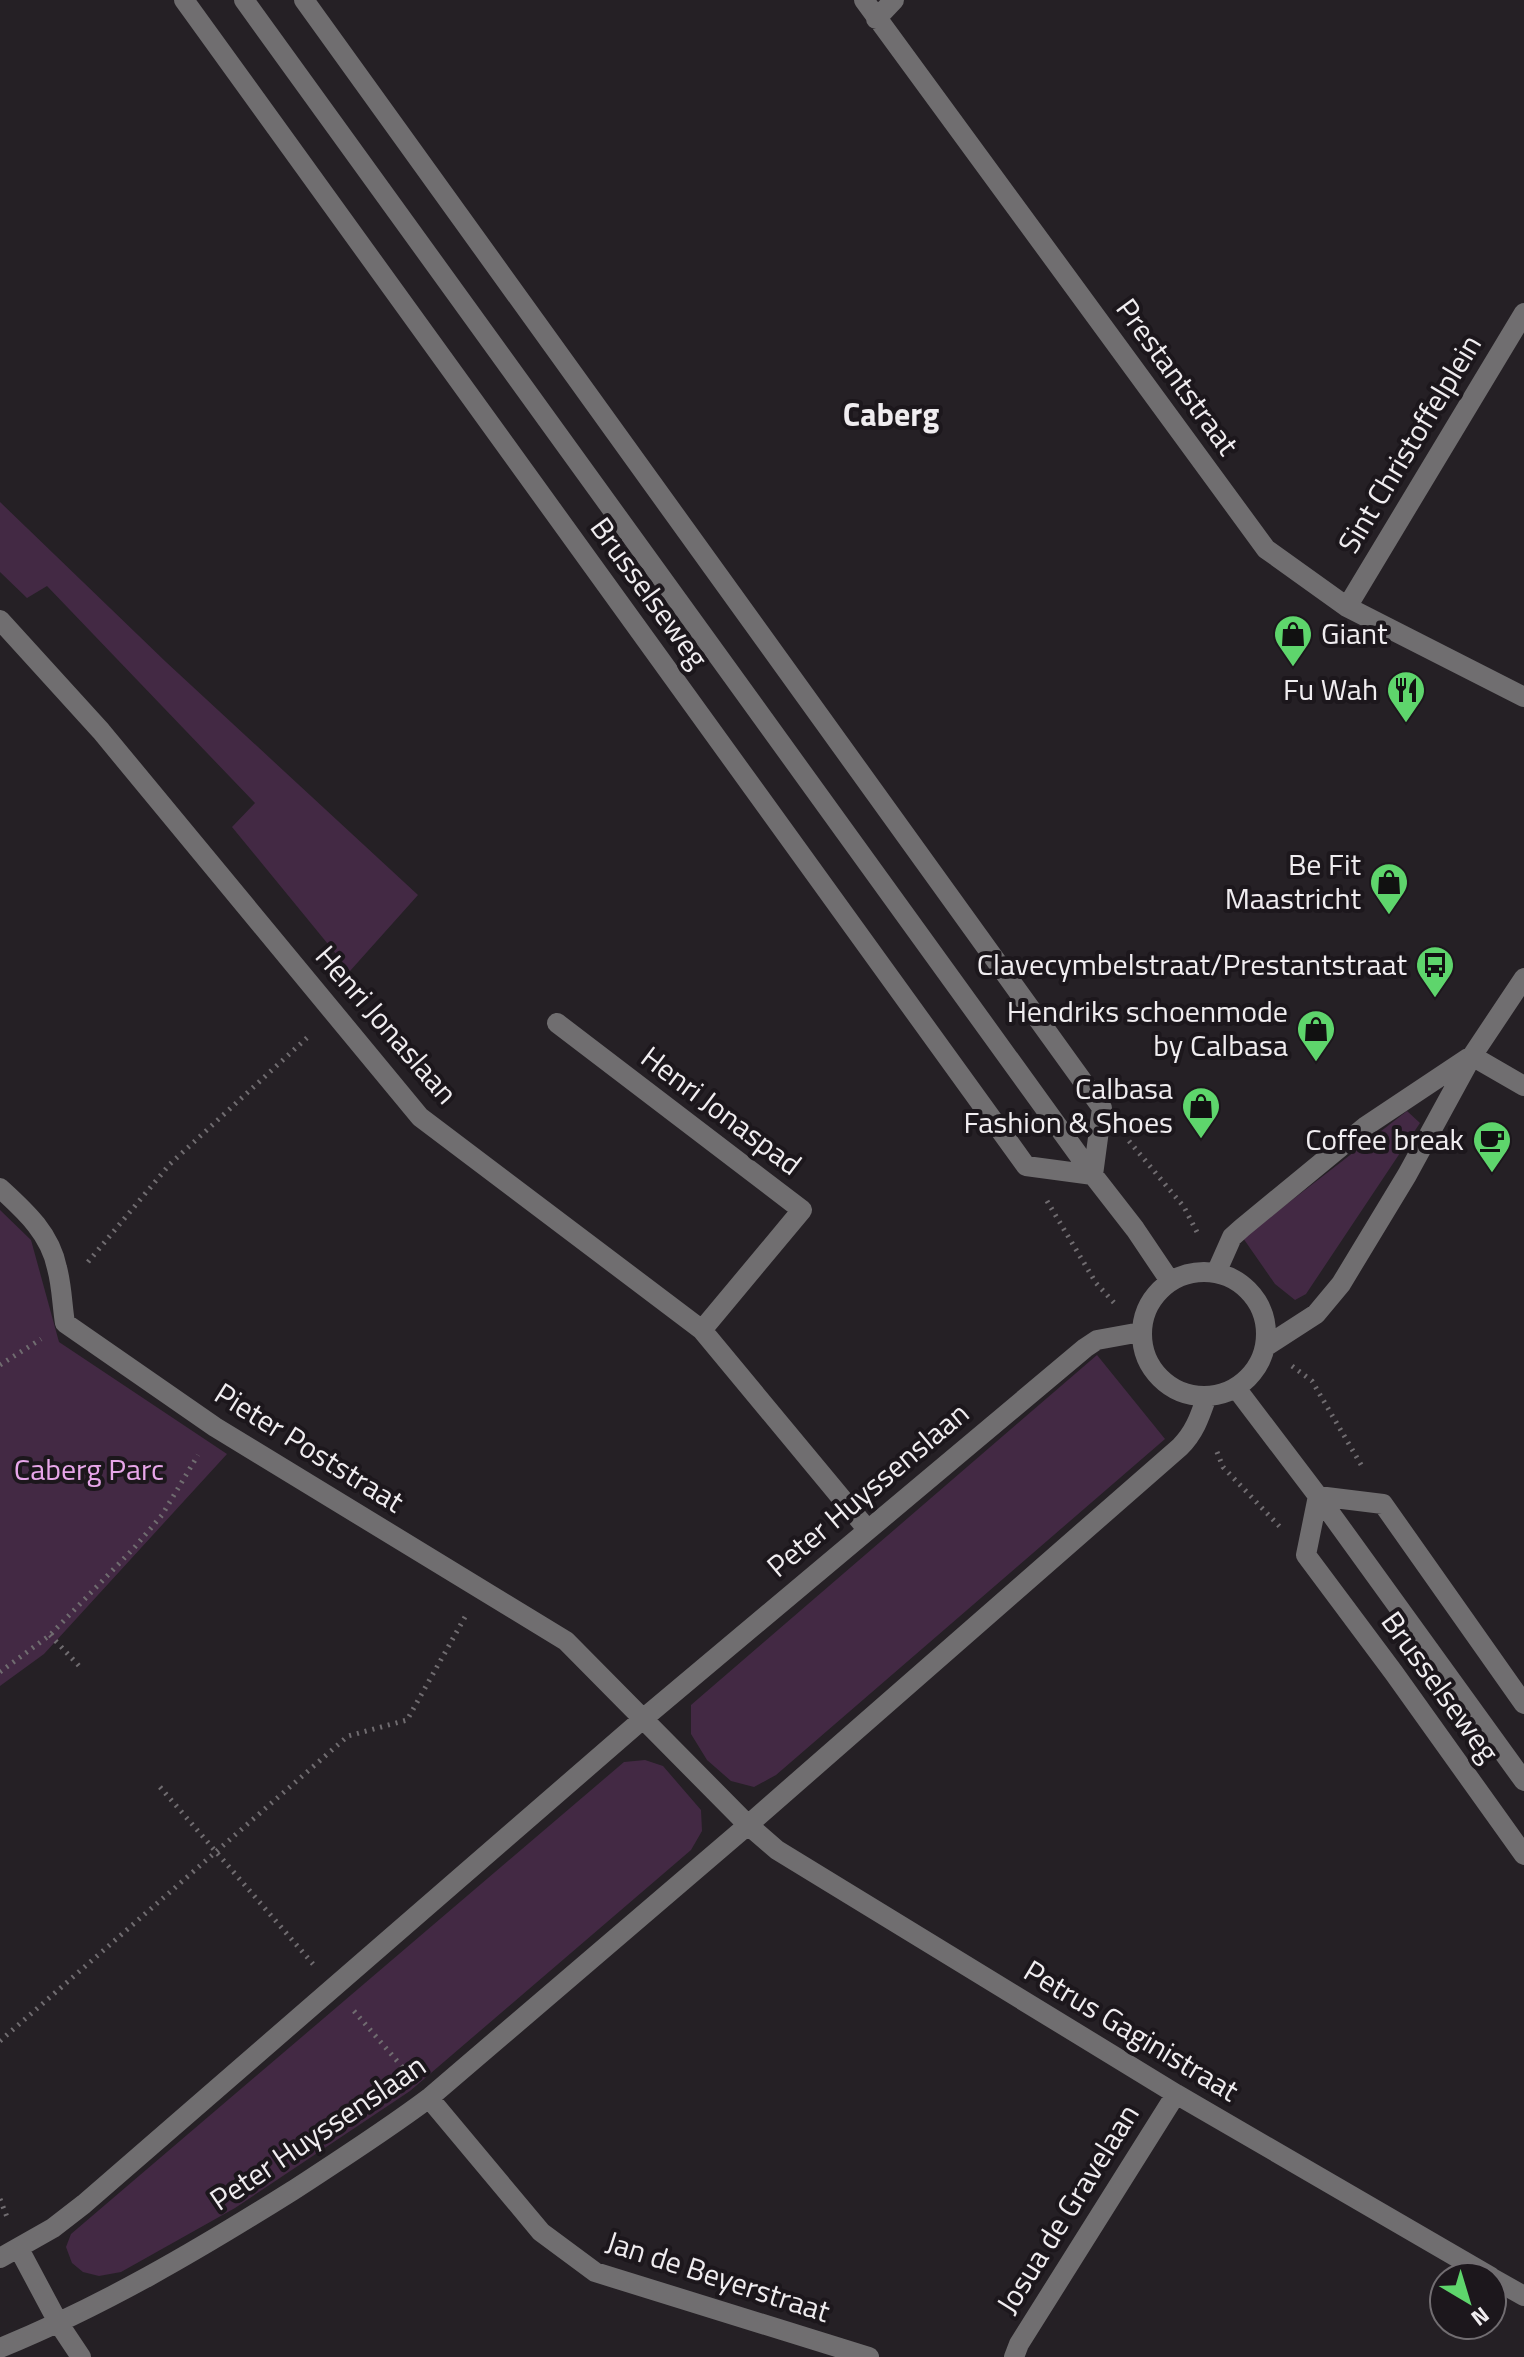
<svg xmlns="http://www.w3.org/2000/svg" width="1524" height="2357" viewBox="0 0 1524 2357" font-family="'Titillium Web',sans-serif">
<rect width="100%" height="100%" fill="#252025"/>
<path fill="#432944" d="M 0,502 L 166,662 L 418,895 L 350,971 L 232,827 L 255,803 L 47,586 L 27,598 L 0,572 Z
M 1407,1111 L 1420,1123 L 1306,1294 L 1295,1300 L 1275,1284 L 1243,1238 Z
M 0,1210 L 31,1240 L 59,1342 L 227,1454 L 44,1654 L 0,1686 Z
M 1097,1355 L 1165,1439 L 776,1775 L 754,1787 L 731,1781 L 707,1760 L 691,1734 L 691,1705 Z
M 645,1760 L 663,1766 L 701,1810 L 702,1831 L 691,1850 L 410,2091 L 235,2208 L 121,2272 L 99,2276 L 83,2272 L 72,2263 L 66,2247 L 71,2234 L 624,1762 Z"/>
<g fill="none" stroke-linecap="round" stroke-linejoin="round">
<path stroke="#706c70" stroke-width="5" stroke-dasharray="2 6" stroke-linecap="butt" d="M 1129,1141 L 1184,1207 L 1199,1236
M 1047,1201 L 1096,1283 L 1117,1306
M 88,1262 L 170,1164 L 310,1035
M 0,1365 L 41,1339
M 1292,1366 L 1312,1381 L 1363,1468
M 1217,1452 L 1223,1467 L 1280,1527
M 50,1635 L 81,1668
M 0,1672 L 50,1635 L 134,1548 L 162,1515 L 198,1455
M 160,1787 L 313,1964
M 354,2011 L 410,2076
M 0,2041 L 348,1736 L 407,1720 L 465,1617
M 0,2199 L 7,2217"/>
<path stroke="#706e70" stroke-width="20" d="M 184,0 L 1026,1166 L 1093,1175 L 1102,1108 L 304,0
M 244,0 L 1093,1175 L 1135,1229 L 1170,1281
M 864,0 L 1266,549 L 1347,607 L 1524,697
M 876,19 L 894,0
M 1347,607 L 1524,313
M 0,620 L 101,731 L 420,1117 L 702,1330 L 867,1529
M 557,1023 L 802,1210 L 702,1330
M 1472,1056 L 1524,1086
M 0,1188 C 25,1211 50,1233 57,1268 C 62,1286 62,1305 65,1323 L 215,1427 L 566,1641 L 748,1825 L 777,1850 L 1176,2094 L 1491,2277
M1142 1334a62 62 0 1 1 124 0a62 62 0 1 1-124 0Z
M 1216,1273 L 1232,1237 L 1242,1228 L 1366,1126 L 1468,1058
M 1265,1347 L 1316,1314 L 1341,1284 L 1407,1175 L 1472,1056 L 1524,978
M 1236,1388 L 1318,1496 L 1524,1781
M 1524,1704 L 1383,1504 L 1318,1496 L 1306,1555 L 1394,1673 L 1524,1855
M 429,2098 L 541,2232 L 595,2272 L 869,2357
M 19,2249 L 59,2324 L 81,2357
M 0,2258 L 53,2228 L 84,2204 L 644,1718 L 1085,1348 L 1097,1340 L 1141,1332
M 1492,2278 L 1524,2296
M 0,2348 C 103,2306 198,2250 292,2191 C 338,2161 385,2131 429,2098 L 748,1825 L 1180,1447 C 1195,1432 1200,1416 1207,1396
M 1014,2357 L 1019,2344 L 1176,2094"/>
</g>
<defs>
<symbol id="shop-pin" viewBox="-11 -11 22 30"><path d="M0 17L-7.5 6A9.5 9.5 0 1 1 7.5 6Z" fill="#5ed56c" stroke="#1c171c"/><path d="M-5-2.5h2.3a2.7 3.5 0 0 1 5.4 0H5L5.5 6h-11ZM-1.5-2.5h3a1.5 2.3 0 0 0-3 0Z" fill="#111"/></symbol>
<symbol id="restaurant-pin" viewBox="-11 -11 22 30"><path d="M0 17L-7.5 6A9.5 9.5 0 1 1 7.5 6Z" fill="#5ed56c" stroke="#1c171c"/><path d="M-5-6h1v4h1v-4h1v4h1v-4h1v5L-1.5 .5V6h-2V.5L-5-1ZM5-6V6H3V1.5H1.5Q1.5-4 5-6Z" fill="#111"/></symbol>
<symbol id="bus-pin" viewBox="-11 -11 22 30"><path d="M0 17L-7.5 6A9.5 9.5 0 1 1 7.5 6Z" fill="#5ed56c" stroke="#1c171c"/><path d="M-5-6H5V4H4V6H2V4H-2V6H-4V4H-5ZM-3.5-4V0h7V-4ZM-3.5 1.2v1.5H-2V1.2ZM2 1.2v1.5H3.5V1.2Z" fill="#111"/></symbol>
<symbol id="cafe-pin" viewBox="-11 -11 22 30"><path d="M0 17L-7.5 6A9.5 9.5 0 1 1 7.5 6Z" fill="#5ed56c" stroke="#1c171c"/><path d="M-5.5-4.5H6V0H3Q3 3.5 0 3.5H-2.5Q-5.5 3.5-5.5 0ZM3-3.2v2h1.7v-2ZM-6 4.5H4V6H-6Z" fill="#111"/></symbol>
</defs>
<g fill-rule="evenodd">
<use href="#shop-pin" x="1271" y="612" width="44" height="60"/>
<use href="#restaurant-pin" x="1384" y="668" width="44" height="60"/>
<use href="#shop-pin" x="1367" y="860" width="44" height="60"/>
<use href="#bus-pin" x="1413" y="943" width="44" height="60"/>
<use href="#shop-pin" x="1294" y="1007" width="44" height="60"/>
<use href="#shop-pin" x="1179" y="1084" width="44" height="60"/>
<use href="#cafe-pin" x="1470" y="1118" width="44" height="60"/>
</g>
<g text-anchor="middle" stroke-width="8" stroke-linejoin="round" paint-order="stroke">
<g font-size="30" fill="#f0edf0" stroke="#1c171c">
<text transform="translate(1177 377) rotate(54)" y="10">Prestantstraat</text>
<text transform="translate(1410 444) rotate(-59)" y="10">Sint Christoffelplein</text>
<text transform="translate(649 593) rotate(54)" y="10">Brusselseweg</text>
<text transform="translate(386 1025) rotate(49)" y="10">Henri Jonaslaan</text>
<text transform="translate(721 1111) rotate(37)" y="10">Henri Jonaspad</text>
<text transform="translate(309 1448) rotate(32)" y="10">Pieter Poststraat</text>
<text transform="translate(868 1490) rotate(-40)" y="10">Peter Huyssenslaan</text>
<text transform="translate(1440 1687) rotate(54)" y="10">Brusselseweg</text>
<text transform="translate(1131 2031) rotate(31)" y="10">Petrus Gaginistraat</text>
<text transform="translate(318 2133) rotate(-34)" y="10">Peter Huyssenslaan</text>
<text transform="translate(1068 2209) rotate(-58)" y="10">Josua de Gravelaan</text>
<text transform="translate(718 2277) rotate(18)" y="10">Jan de Beyerstraat</text>
</g>
<g font-size="30" fill="#f0edf0" stroke="#1c171c" text-anchor="end">
<text x="1321" y="644" text-anchor="start">Giant</text>
<text x="1378" y="700">Fu Wah</text>
<text x="1361" y="875">Be Fit<tspan x="1361" dy="34">Maastricht</tspan></text>
<text x="1407" y="975">Clavecymbelstraat/Prestantstraat</text>
<text x="1288" y="1022">Hendriks schoenmode<tspan x="1288" dy="34">by Calbasa</tspan></text>
<text x="1173" y="1099">Calbasa<tspan x="1173" dy="34">Fashion &amp; Shoes</tspan></text>
<text x="1464" y="1150">Coffee break</text>
</g>
<g font-size="30" fill="#e8a7ea" stroke="#1c171c">
<text x="89" y="1480">Caberg Parc</text>
</g>
<g font-size="32" font-weight="bold" fill="#f0edf0" stroke="#1c171c">
<text x="891" y="426">Caberg</text>
</g>
</g>
<g transform="translate(1468 2301) rotate(142)"><circle r="38" fill="#1c171c" stroke="#716d71" stroke-width="2"/>
<path d="M0-6L14 30L0 20L-14 30Z" fill="#5ed56c"/>
<text y="-12" font-size="22" font-weight="bold" text-anchor="middle" fill="#f0edf0">N</text>
</g>
</svg>
